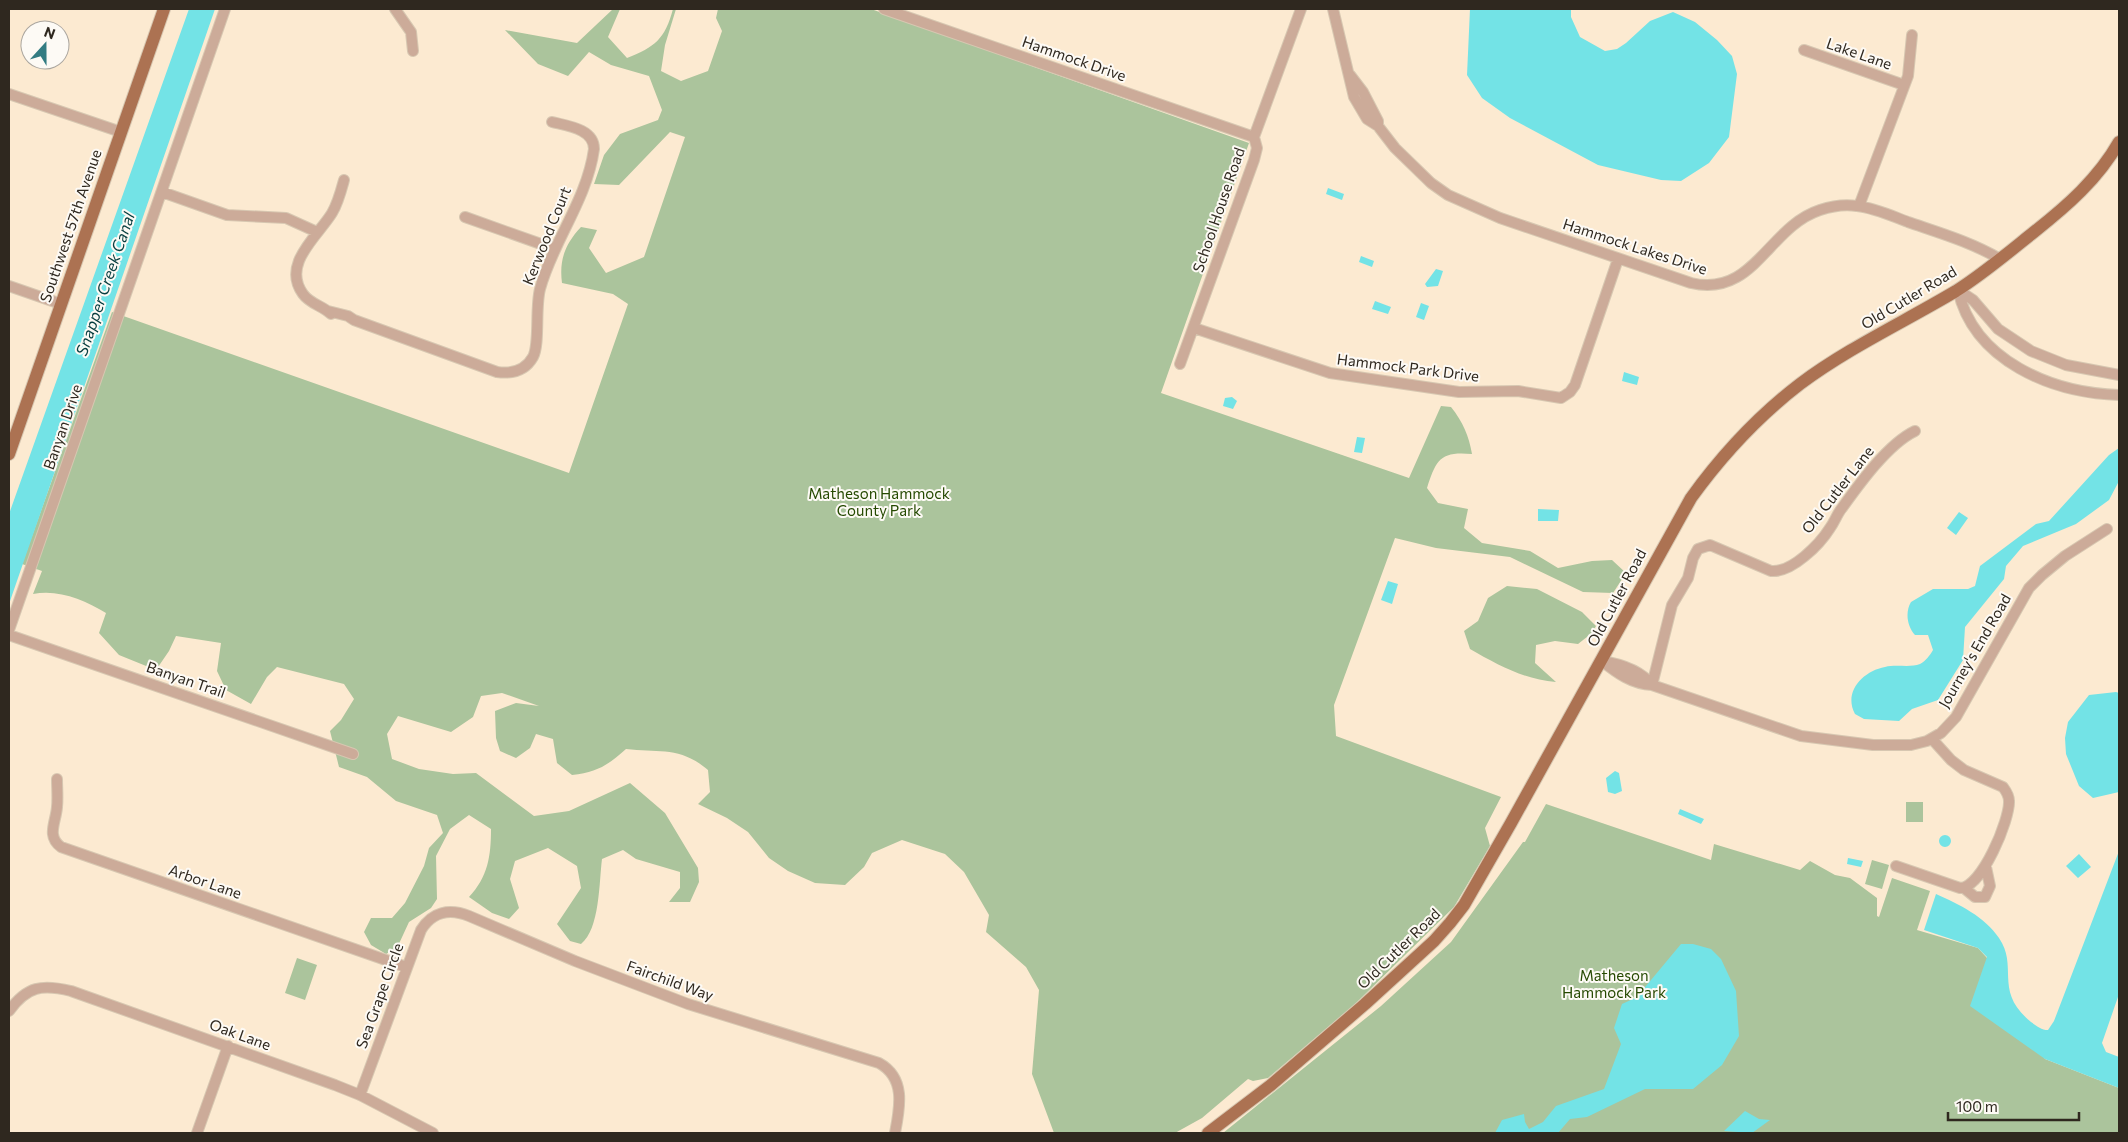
<svg xmlns="http://www.w3.org/2000/svg" width="2128" height="1142" viewBox="0 0 2128 1142" font-family="Commissioner,sans-serif">
<rect width="100%" height="100%" fill="#fcead1"/>
<path fill="#abc49c" d="M 613,9 L 620,9 L 608,37 L 627,58 C 655,47 665,39 673,9 L 676,9 L 665,45 L 661,71 L 681,81 L 708,71 L 722,31 L 716,18 L 718,9 L 871,9 L 1249,143 L 1161,393 L 1409,478 L 1441,406 L 1451,407 C 1463,422 1469,436 1472,454 C 1440,451 1436,460 1427,488 L 1438,503 L 1468,509 L 1464,528 L 1482,543 L 1530,551 L 1558,568 L 1592,561 L 1612,560 L 1626,573 L 1613,593 L 1583,592 L 1510,557 L 1436,548 L 1395,538 L 1334,705 L 1336,736 L 1501,797 L 1485,828 L 1490,846 L 1454,907 L 1354,1005 L 1268,1078 L 1253,1081 L 1248,1079 L 1202,1118 L 1175,1133 L 1054,1133 L 1032,1074 L 1039,990 L 1026,967 L 986,932 L 989,915 L 964,872 L 945,854 L 902,840 L 872,853 L 864,867 L 845,885 L 815,883 L 788,871 L 769,858 L 748,832 L 727,818 L 698,804 L 710,792 L 708,770 C 680,746 659,753 626,749 C 607,766 597,772 572,775 L 557,763 L 553,739 L 536,734 L 530,748 L 516,758 L 500,751 L 496,738 L 495,711 L 516,703 L 539,706 L 502,693 L 481,696 L 473,717 L 451,732 L 398,716 L 387,734 L 392,759 L 419,769 L 453,774 L 476,773 L 534,816 L 569,811 L 630,783 L 665,813 L 698,868 L 699,882 L 690,902 L 669,902 L 680,888 L 680,872 L 636,859 L 623,850 L 602,859 C 599,882 600,929 581,944 L 570,941 L 557,924 L 581,888 L 577,866 L 548,848 L 515,861 L 510,879 L 519,908 L 509,919 L 492,913 L 469,897 C 488,877 491,856 491,829 L 469,815 L 450,829 L 436,856 L 437,899 L 431,908 L 409,922 L 397,948 L 386,954 L 371,945 L 364,932 L 371,918 L 392,918 L 405,903 L 424,866 L 429,848 L 443,833 L 437,815 L 396,801 L 367,777 L 339,767 L 330,731 L 341,720 L 354,699 L 344,684 L 277,667 L 267,677 L 251,704 L 226,690 L 217,671 L 221,643 L 176,636 L 169,651 L 156,670 L 119,655 L 99,633 L 106,613 C 84,600 59,589 33,594 L 42,571 L 22,564 L 112,312 L 569,473 L 628,304 L 613,294 L 562,283 C 559,260 565,244 581,227 L 597,230 L 589,248 L 606,273 L 644,257 L 685,137 L 670,132 L 619,185 L 594,184 L 604,155 L 620,134 L 658,120 L 662,110 L 649,76 L 611,65 L 589,52 L 568,76 L 538,64 L 505,30 L 577,43 Z
M 1507,586 L 1537,589 L 1582,612 L 1596,626 L 1592,633 L 1578,644 L 1555,641 L 1536,645 L 1535,663 L 1556,682 C 1523,679 1498,665 1470,649 L 1464,631 L 1478,621 L 1488,598 Z
M 1906,802 L 1923,802 L 1923,822 L 1906,822 Z
M 1546,804 L 1711,860 L 1714,844 L 1800,870 L 1810,861 L 1835,875 L 1850,878 L 1877,898 L 1877,916 L 1879,917 L 1892,878 L 1930,891 L 1917,930 L 1978,948 L 1987,958 L 2045,1059 L 2119,1088 L 2119,1133 L 1223,1133 L 1381,1006 L 1451,942 L 1523,842 L 1525,842 Z
M 1872,860 L 1889,865 L 1882,889 L 1865,884 Z
M 297,958 L 317,965 L 305,1000 L 285,993 Z"/>
<path fill="#73e3e6" d="M 189,9 L 215,9 L 9,604 L 9,514 Z
M 1470,9 L 1571,9 L 1571,17 L 1580,37 L 1605,51 L 1617,49 L 1626,43 L 1650,21 L 1673,12 L 1695,22 L 1717,40 L 1732,56 L 1737,74 L 1729,137 L 1709,163 L 1681,181 L 1661,180 L 1598,165 L 1510,118 L 1482,98 L 1467,75 Z
M 1328,188 L 1344,194 L 1342,200 L 1326,194 Z
M 1361,256 L 1374,261 L 1372,267 L 1359,262 Z
M 1436,269 L 1443,271 L 1438,286 L 1427,287 L 1425,284 Z
M 1375,301 L 1391,307 L 1388,314 L 1372,309 Z
M 1421,303 L 1429,306 L 1424,320 L 1416,317 Z
M 1624,372 L 1639,377 L 1637,385 L 1622,381 Z
M 1232,397 L 1237,401 L 1233,409 L 1223,406 L 1225,398 Z
M 1357,437 L 1365,438 L 1362,453 L 1354,452 Z
M 2119,448 L 2119,481 L 2109,500 L 2076,524 L 2023,546 L 2006,566 L 2004,579 L 1965,627 L 1963,660 L 1938,700 L 1912,709 L 1899,721 L 1864,719 L 1855,714 C 1843,692 1863,671 1885,667 C 1896,664 1910,668 1920,664 C 1926,661 1930,655 1933,650 L 1928,635 L 1915,635 C 1907,626 1905,612 1911,602 L 1933,589 L 1968,589 L 1975,586 L 1980,566 L 2036,524 L 2049,521 L 2109,455 Z
M 1538,509 L 1559,510 L 1558,521 L 1538,521 Z
M 1959,512 L 1968,518 L 1956,535 L 1947,528 Z
M 1388,581 L 1398,584 L 1392,604 L 1381,600 Z
M 2116,692 L 2119,693 L 2119,792 L 2093,798 L 2079,786 L 2066,754 L 2065,738 L 2068,722 L 2089,695 Z
M 1615,771 L 1619,773 L 1622,791 L 1615,794 L 1608,792 L 1606,778 Z
M 1680,809 L 1704,819 L 1701,824 L 1678,814 Z
M1939 841a6 6 0 1 1 12 0a6 6 0 1 1-12 0Z
M 2119,851 L 2119,994 L 2102,1043 L 2106,1052 L 2119,1057 L 2119,1088 L 2045,1059 L 1970,1006 L 1987,957 L 1978,948 L 1924,930 L 1936,894 C 1959,904 1985,917 1999,938 C 2019,967 1993,991 2031,1022 C 2037,1026 2041,1030 2048,1030 L 2054,1021 Z
M 2079,854 L 2091,867 L 2078,878 L 2066,866 Z
M 1848,858 L 1863,861 L 1861,867 L 1847,864 Z
M 1681,944 L 1693,944 L 1711,949 L 1721,959 L 1736,991 L 1739,1036 L 1722,1065 L 1693,1089 L 1645,1089 L 1587,1117 L 1570,1119 L 1558,1133 L 1495,1133 L 1502,1120 L 1524,1114 L 1525,1122 L 1529,1129 L 1543,1122 L 1556,1106 L 1604,1089 L 1621,1044 L 1614,1028 L 1622,1004 L 1635,998 L 1641,992 Z
M 1745,1111 L 1759,1119 L 1770,1120 L 1752,1133 L 1724,1131 Z"/>
<g fill="none" stroke-linecap="round" stroke-linejoin="round">
<defs>
<path id="minor" d="M 395,9 L 411,32 L 413,51
M 884,9 L 1254,137
M 1333,9 L 1354,97 L 1367,119 L 1378,126
M 1804,50 L 1904,85
M 1350,75 L 1363,92 L 1378,121 L 1378,126 L 1395,148 L 1431,183 L 1448,195 L 1500,218 L 1691,283 C 1754,298 1768,227 1820,210 C 1832,206 1845,204 1857,206 C 1875,208 1892,216 1908,222 C 1940,233 1971,242 2000,259
M 9,94 L 121,132
M 162,192 L 227,215 L 286,218 L 317,232
M 1859,206 L 1908,76 L 1912,35
M 465,217 L 555,249
M 9,286 L 61,304
M 1958,290 C 1974,361 2052,393 2119,395
M 1958,290 L 1973,300 L 1998,329 L 2031,351 L 2066,365 L 2119,375
M 328,311 L 348,316 L 354,320 L 497,372 C 511,374 525,371 533,357 C 540,344 535,308 540,289 C 553,241 587,200 594,149 C 594,129 568,126 552,122
M 331,314 C 323,306 310,304 303,294 C 281,264 318,236 332,213 C 338,203 341,191 344,180
M 1194,328 L 1330,373 L 1459,392 L 1518,391 L 1561,398 L 1570,392 L 1575,385 L 1618,259
M 1180,364 L 1254,160 L 1257,148 L 1254,137 L 1301,9
M 9,630 L 225,9
M 9,635 L 353,754
M 1602,661 C 1617,673 1632,684 1652,685 L 1801,736 L 1873,745 L 1911,745 L 1927,741 L 1941,733 L 1956,717 L 2029,588 L 2042,575 L 2065,556 L 2107,529
M 1602,661 C 1621,664 1640,670 1652,685
M 1652,685 L 1672,605 L 1688,578 L 1693,558 L 1698,549 L 1710,545 L 1771,571 C 1792,573 1820,544 1830,528 C 1835,521 1837,514 1842,508 C 1860,483 1888,444 1915,431
M 57,779 C 57,788 58,798 57,807 C 56,822 46,836 61,847 L 406,967
M 1896,866 L 1960,888 C 1982,888 2010,819 2009,801 C 2009,796 2006,791 2003,787 L 1964,770 L 1951,760 L 1932,739
M 1964,888 L 1975,897 L 1985,897 L 1990,886 L 1986,867
M 9,1011 C 27,986 42,984 71,991 L 335,1085 L 360,1095 L 433,1133
M 360,1095 L 421,930 C 432,912 449,908 469,916 L 575,961 L 688,1004 L 879,1063 C 906,1078 900,1107 895,1133
M 197,1133 L 228,1046"/>
<path id="major" d="M 9,454 L 164,9
M 1208,1133 L 1271,1085 L 1365,1004 L 1434,941 L 1450,923 L 1464,905 L 1511,823 L 1691,498 C 1722,455 1757,417 1800,384 C 1848,348 1904,322 1956,291 C 1983,274 2009,252 2034,232 C 2067,206 2098,179 2119,142"/>
</defs>
<use href="#minor" stroke="#d7c7b1" stroke-width="12"/>
<use href="#major" stroke="#d7c7b1" stroke-width="14"/>
<use href="#minor" stroke="#ccab99" stroke-width="10"/>
<use href="#major" stroke="#ac7252" stroke-width="12"/>
</g>
<g text-anchor="middle" stroke-width="4" stroke-linejoin="round" paint-order="stroke">
<g font-size="15" fill="#2f281f" stroke="#fdfaf5">
<text transform="translate(1859 54) rotate(19)" y="5">Lake Lane</text>
<text transform="translate(1074 59) rotate(19)" y="5">Hammock Drive</text>
<text transform="translate(1219 210) rotate(-71)" y="5">School House Road</text>
<text transform="translate(71 226) rotate(-71)" y="5">Southwest 57th Avenue</text>
<text transform="translate(547 236) rotate(-68)" y="5">Kerwood Court</text>
<text transform="translate(1635 247) rotate(18)" y="5">Hammock Lakes Drive</text>
<text transform="translate(1909 298) rotate(-31)" y="5">Old Cutler Road</text>
<text transform="translate(1408 368) rotate(7)" y="5">Hammock Park Drive</text>
<text transform="translate(63 427) rotate(-71)" y="5">Banyan Drive</text>
<text transform="translate(1838 490) rotate(-52)" y="5">Old Cutler Lane</text>
<text transform="translate(1617 598) rotate(-62)" y="5">Old Cutler Road</text>
<text transform="translate(1975 651) rotate(-60)" y="5">Journey's End Road</text>
<text transform="translate(186 680) rotate(19)" y="5">Banyan Trail</text>
<text transform="translate(205 882) rotate(19)" y="5">Arbor Lane</text>
<text transform="translate(1399 949) rotate(-44)" y="5">Old Cutler Road</text>
<text transform="translate(670 981) rotate(20)" y="5">Fairchild Way</text>
<text transform="translate(380 996) rotate(-70)" y="5">Sea Grape Circle</text>
<text transform="translate(240 1035) rotate(20)" y="5">Oak Lane</text>
</g>
<g font-size="15" fill="#254900" stroke="#fdfaf5">
<text x="879" y="499">Matheson Hammock<tspan x="879" dy="17">County Park</tspan></text>
<text x="1614" y="981">Matheson<tspan x="1614" dy="17">Hammock Park</tspan></text>
</g>
<g font-size="16" font-style="italic" fill="#063d3f" stroke="#fdfaf5">
<text transform="translate(105 284) rotate(-71)" y="6">Snapper Creek Canal</text>
</g>
</g>
<rect width="2128" height="1142" fill="none" stroke="#2f281f" stroke-width="20"/>
<g transform="translate(45 45) rotate(21)"><circle r="24" fill="#fdfaf5" stroke="#aba69f"/>
<path d="M0-4L9 19L0 12L-9 19Z" fill="#337c82"/>
<text y="-8" font-size="14" font-weight="bold" text-anchor="middle" fill="#2f281f">N</text>
</g>
<path d="M1948 1112v8h131v-8" fill="none" stroke="#2f281f" stroke-width="2.5"/>
<text x="1956" y="1112" font-size="15" fill="#2f281f" stroke="#fdfaf5" stroke-width="4" paint-order="stroke">100 m</text>
</svg>
